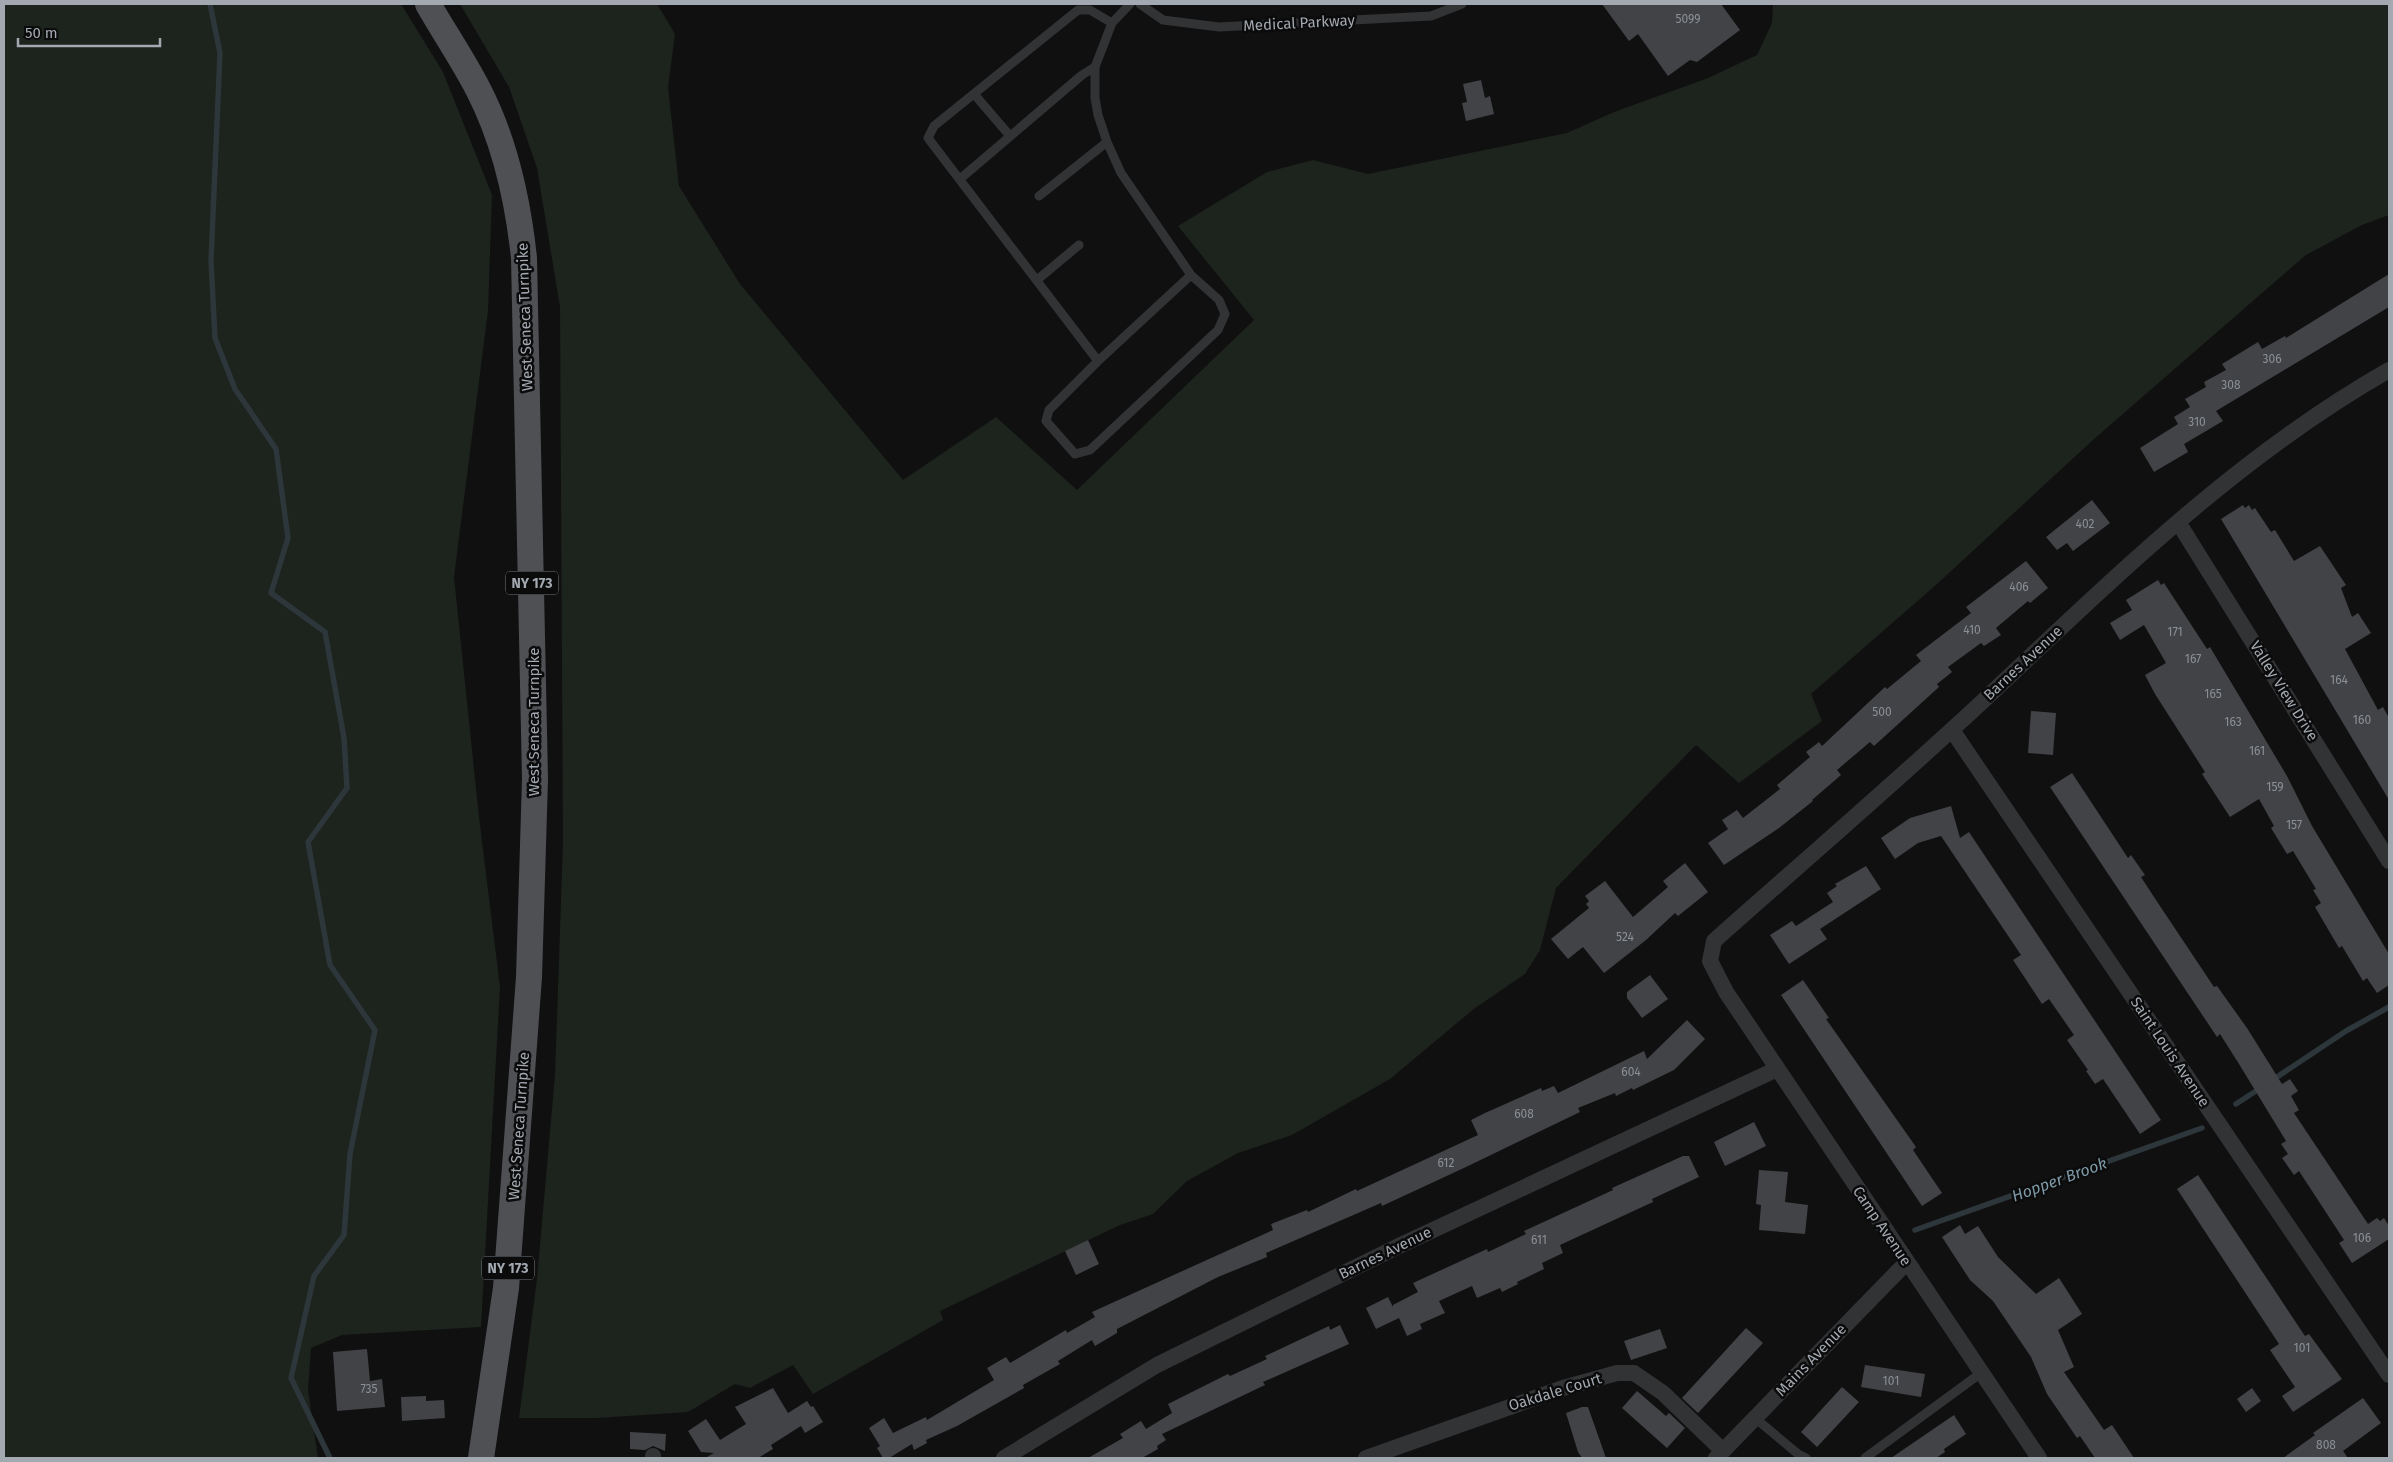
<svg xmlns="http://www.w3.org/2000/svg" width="2393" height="1462" viewBox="0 0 2393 1462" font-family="'Fira Sans',sans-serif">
<rect width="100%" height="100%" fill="#101011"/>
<path fill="#1d231d" d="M 4,4 L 401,4 L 443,72 L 492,195 L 488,311 L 454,577 L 479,817 L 500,987 L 481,1327 L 342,1335 L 311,1348 L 308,1390 L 318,1458 L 4,1458 Z
M 460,4 L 657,4 L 675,34 L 668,87 L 679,186 L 740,284 L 903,480 L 996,417 L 1077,490 L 1254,320 L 1178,226 L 1267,172 L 1313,160 L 1368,174 L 1567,133 L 1614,112 L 1708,78 L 1757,55 L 1772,23 L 1773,4 L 2389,4 L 2389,215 L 2362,225 L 2306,255 L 2094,439 L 1937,584 L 1811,694 L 1822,721 L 1739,783 L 1696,745 L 1556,888 L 1540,950 L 1525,974 L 1475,1008 L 1390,1079 L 1292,1135 L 1238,1153 L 1187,1181 L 1153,1214 L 1120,1225 L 940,1311 L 943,1320 L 813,1394 L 793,1365 L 750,1388 L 735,1384 L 688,1412 L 597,1418 L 519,1418 L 537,1279 L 555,1075 L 563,843 L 560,307 L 537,168 L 509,87 Z"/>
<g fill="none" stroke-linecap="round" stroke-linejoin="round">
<path stroke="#2d363a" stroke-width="5.5" d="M 210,4 L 220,53 L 211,261 L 215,338 L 235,389 L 276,449 L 288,538 L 271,593 L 325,632 L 344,738 L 347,788 L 308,842 L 330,965 L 375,1030 L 350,1154 L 344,1235 L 314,1276 L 291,1378 L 330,1458
M 2271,1081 L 2346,1031 L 2389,1007
M 2236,1104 L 2262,1087
M 1915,1230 L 2202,1128"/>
</g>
<path fill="#424346" d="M 1602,4 L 1721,4 L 1740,30 L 1697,62 L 1690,60 L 1668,76 L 1638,34 L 1629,41 Z
M 1481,80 L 1485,98 L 1490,96 L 1494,114 L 1466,121 L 1462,103 L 1467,102 L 1463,84 Z
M 2389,274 L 2389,307 L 2216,411 L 2223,421 L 2184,444 L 2188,452 L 2154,472 L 2140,448 L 2178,424 L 2174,417 L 2190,407 L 2185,399 L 2206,387 L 2204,382 L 2226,370 L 2222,364 L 2258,342 L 2262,349 L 2285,336 L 2286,338 Z
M 2092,500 L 2110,523 L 2073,551 L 2067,543 L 2057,550 L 2046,537 Z
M 2243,505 L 2245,508 L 2249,505 L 2252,510 L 2255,508 L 2271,532 L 2275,530 L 2294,561 L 2320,546 L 2346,585 L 2341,588 L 2352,617 L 2358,613 L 2371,633 L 2345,649 L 2378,710 L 2383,707 L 2389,718 L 2389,800 L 2221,519 Z
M 2026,561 L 2048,588 L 2030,603 L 2028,601 L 1996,628 L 2001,635 L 1984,646 L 1981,643 L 1948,667 L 1952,672 L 1937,684 L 1939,687 L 1874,746 L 1870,742 L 1837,770 L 1841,775 L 1812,800 L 1813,801 L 1779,828 L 1724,865 L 1708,843 L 1728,829 L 1722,820 L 1737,810 L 1743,818 L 1780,789 L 1777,785 L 1810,757 L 1806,752 L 1819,742 L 1822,746 L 1885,687 L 1887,689 L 1921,661 L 1916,655 L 1971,613 L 1966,607 Z
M 2158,580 L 2161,585 L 2164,583 L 2207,649 L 2210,647 L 2287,776 L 2312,826 L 2389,954 L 2389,985 L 2377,993 L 2367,978 L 2363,981 L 2342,946 L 2339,948 L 2315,907 L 2321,903 L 2313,890 L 2316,889 L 2293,851 L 2287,854 L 2271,828 L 2274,826 L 2259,799 L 2230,817 L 2202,774 L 2205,772 L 2155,694 L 2145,675 L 2166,663 L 2144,625 L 2120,640 L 2110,623 L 2132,610 L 2126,600 Z
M 2031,711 L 2056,713 L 2053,755 L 2028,753 Z
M 2072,773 L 2128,858 L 2131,855 L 2145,875 L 2141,877 L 2152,894 L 2214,987 L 2217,986 L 2247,1028 L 2282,1084 L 2290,1079 L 2298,1091 L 2291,1096 L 2299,1110 L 2294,1113 L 2368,1224 L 2377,1218 L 2380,1221 L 2384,1218 L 2389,1226 L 2389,1239 L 2352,1263 L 2339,1243 L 2344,1240 L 2299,1171 L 2294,1175 L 2282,1158 L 2288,1154 L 2281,1144 L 2286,1141 L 2239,1064 L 2220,1034 L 2217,1037 L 2050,787 Z
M 1951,806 L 1960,838 L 1969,832 L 2161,1120 L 2140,1134 L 2103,1079 L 2095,1084 L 2086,1071 L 2088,1070 L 2067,1040 L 2074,1035 L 2049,999 L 2042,1004 L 2013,960 L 2021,955 L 1941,836 L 1918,843 L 1895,859 L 1881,838 L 1910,818 Z
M 1685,863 L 1708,892 L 1678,916 L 1675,913 L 1646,940 L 1604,973 L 1583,947 L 1568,959 L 1551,939 L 1589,908 L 1586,904 L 1589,901 L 1585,896 L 1605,881 L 1633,917 L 1668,887 L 1663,881 Z
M 1866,866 L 1881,889 L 1820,929 L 1827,939 L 1789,964 L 1770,935 L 1792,921 L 1796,926 L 1833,902 L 1827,893 L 1837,886 L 1835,884 Z
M 1650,975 L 1668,999 L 1642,1018 L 1627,998 L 1627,992 Z
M 1803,980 L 1829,1018 L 1826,1019 L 1916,1147 L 1913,1150 L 1942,1193 L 1922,1206 L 1781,995 Z
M 1687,1020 L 1705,1039 L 1674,1070 L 1633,1090 L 1632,1088 L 1616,1096 L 1615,1093 L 1578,1108 L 1580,1112 L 1466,1167 L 1382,1206 L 1381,1203 L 1266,1253 L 1267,1257 L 1218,1277 L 1117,1329 L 1117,1333 L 1095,1346 L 1092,1340 L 1058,1361 L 1060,1364 L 1023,1385 L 1024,1388 L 957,1426 L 926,1440 L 927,1443 L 914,1450 L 912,1444 L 889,1458 L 883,1458 L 877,1448 L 880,1446 L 869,1428 L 884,1418 L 893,1433 L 926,1417 L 927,1420 L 994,1380 L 987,1368 L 1006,1357 L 1010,1363 L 1066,1330 L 1067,1333 L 1095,1317 L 1092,1312 L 1273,1230 L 1271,1224 L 1307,1210 L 1308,1212 L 1356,1189 L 1357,1191 L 1478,1135 L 1471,1120 L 1485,1113 L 1541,1088 L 1542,1091 L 1554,1086 L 1558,1093 L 1644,1051 L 1647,1059 Z
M 1754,1122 L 1766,1146 L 1725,1166 L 1714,1142 Z
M 1683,1156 L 1689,1156 L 1699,1177 L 1652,1199 L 1653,1202 L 1560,1245 L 1563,1253 L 1542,1263 L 1544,1269 L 1517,1282 L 1518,1284 L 1502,1292 L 1500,1288 L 1477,1298 L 1472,1286 L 1439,1301 L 1445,1313 L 1420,1324 L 1422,1329 L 1407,1336 L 1399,1318 L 1376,1329 L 1366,1308 L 1388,1297 L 1393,1307 L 1393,1305 L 1418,1292 L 1413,1283 L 1487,1249 L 1488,1252 L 1526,1234 L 1524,1231 L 1613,1190 L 1612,1188 Z
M 1759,1170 L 1788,1172 L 1785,1202 L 1808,1205 L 1805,1234 L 1759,1230 L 1761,1205 L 1756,1204 Z
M 2198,1175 L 2305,1336 L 2309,1334 L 2342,1379 L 2293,1412 L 2282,1396 L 2295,1387 L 2270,1350 L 2279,1344 L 2177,1189 Z
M 1960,1225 L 1965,1234 L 1978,1226 L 1998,1257 L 2036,1294 L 2059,1278 L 2082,1314 L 2058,1330 L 2074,1367 L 2064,1372 L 2104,1430 L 2112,1425 L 2134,1458 L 2095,1458 L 2080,1436 L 2077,1438 L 2047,1394 L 2031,1357 L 1993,1301 L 1970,1280 L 1942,1237 Z
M 1088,1240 L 1099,1264 L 1076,1275 L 1065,1251 Z
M 1340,1325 L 1349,1344 L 1263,1382 L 1265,1385 L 1162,1434 L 1166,1440 L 1157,1446 L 1158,1449 L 1142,1458 L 1088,1458 L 1123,1438 L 1120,1434 L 1141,1421 L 1146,1429 L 1172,1413 L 1168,1404 L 1228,1374 L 1230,1376 L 1267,1359 L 1265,1356 L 1329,1326 L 1330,1330 Z
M 1746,1328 L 1763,1343 L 1698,1413 L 1682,1398 Z
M 1660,1329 L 1667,1348 L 1631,1360 L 1624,1341 Z
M 367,1349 L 370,1381 L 382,1379 L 385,1407 L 337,1411 L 333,1352 Z
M 1865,1365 L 1925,1374 L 1921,1397 L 1861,1387 Z
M 1842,1387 L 1859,1402 L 1817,1447 L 1801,1432 Z
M 773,1388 L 788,1413 L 807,1401 L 811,1407 L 813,1406 L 823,1422 L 805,1433 L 801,1426 L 771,1445 L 773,1449 L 758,1458 L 705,1458 L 714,1453 L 701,1452 L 688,1431 L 706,1419 L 720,1440 L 746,1424 L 735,1407 Z
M 2252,1388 L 2261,1401 L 2246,1412 L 2237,1399 Z
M 1637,1391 L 1666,1416 L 1669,1413 L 1685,1428 L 1667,1448 L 1622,1408 Z
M 426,1396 L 426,1401 L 444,1400 L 445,1418 L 402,1421 L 401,1397 Z
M 2363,1398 L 2381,1423 L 2343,1451 L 2348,1458 L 2283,1458 L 2315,1435 L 2313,1433 Z
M 1582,1407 L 1588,1407 L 1606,1458 L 1582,1458 L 1578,1452 L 1566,1413 Z
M 1954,1415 L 1966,1434 L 1944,1449 L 1945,1452 L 1936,1458 L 1891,1458 Z
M 630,1432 L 666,1434 L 665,1451 L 653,1446 L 645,1450 L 630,1449 Z"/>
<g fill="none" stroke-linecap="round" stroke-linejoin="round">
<path stroke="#313335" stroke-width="9" d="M 1130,4 L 1112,23 L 1095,67 L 1095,98 L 1098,115 L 1107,142 L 1121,173 L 1191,275 L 1219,300 L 1225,314 L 1218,330 L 1090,450 L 1075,454 L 1046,421 L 1049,410 L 1098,361 L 1191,275
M 1140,4 L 1163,20 L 1219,27 L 1431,16 L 1462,4
M 974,94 L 1010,136
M 960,179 L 1082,75 L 1095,67
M 1039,196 L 1107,142
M 1037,280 L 1079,245
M 1098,361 L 928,138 L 934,126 L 1078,10 L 1090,10 L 1112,23
M 1755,1418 L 1798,1454 L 1806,1458
M 1865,1458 L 1981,1373"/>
<path stroke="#313335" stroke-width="16" d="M 2178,522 L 2389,861
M 1952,730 L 2389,1375
M 653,1458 L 653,1456
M 1004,1458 L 1157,1365 L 1401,1245 L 1777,1069
M 1366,1458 L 1563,1388 L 1617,1373 L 1634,1373 L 1663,1393 L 1723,1451
M 1716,1458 L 1906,1263
M 2039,1458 L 1726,992 L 1710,961 L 1714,941 C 1804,861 1895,783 1983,701 C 2111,581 2236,457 2389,370"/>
<path stroke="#4e5054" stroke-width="26" d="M 428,4 C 444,32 463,60 478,89 C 505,141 518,201 524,258 L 535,779 L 529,977 L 506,1288 L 481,1458"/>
</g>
<g text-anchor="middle" stroke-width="5" stroke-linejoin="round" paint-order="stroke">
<g font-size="12" fill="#8b9096">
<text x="1688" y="23">5099</text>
<text x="2272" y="363">306</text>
<text x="2231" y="389">308</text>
<text x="2197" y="426">310</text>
<text x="2085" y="528">402</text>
<text x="2019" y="591">406</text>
<text x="1972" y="634">410</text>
<text x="2175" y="636">171</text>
<text x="2193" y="663">167</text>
<text x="2339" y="684">164</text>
<text x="2213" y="698">165</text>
<text x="1882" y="716">500</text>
<text x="2362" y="724">160</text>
<text x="2233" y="726">163</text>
<text x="2257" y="755">161</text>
<text x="2275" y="791">159</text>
<text x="2294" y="829">157</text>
<text x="1625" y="941">524</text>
<text x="1631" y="1076">604</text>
<text x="1524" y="1118">608</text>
<text x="1446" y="1167">612</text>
<text x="2362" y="1242">106</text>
<text x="1539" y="1244">611</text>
<text x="2302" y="1352">101</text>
<text x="1891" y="1385">101</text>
<text x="369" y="1393">735</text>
<text x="2326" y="1449">808</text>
</g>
<g fill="#0b0b0c" stroke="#757a7f" stroke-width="1">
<rect x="506" y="571.5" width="52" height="23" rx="4"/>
<rect x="482" y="1256.5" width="52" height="23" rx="4"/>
</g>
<g font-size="14" font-weight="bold" fill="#a3a9b0">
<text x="532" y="588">NY 173</text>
<text x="508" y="1273">NY 173</text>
</g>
<g font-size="15" fill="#a3a9b0" stroke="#0b0b0c">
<text transform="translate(1299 23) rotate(-3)" y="5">Medical Parkway</text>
<text transform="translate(525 317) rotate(-92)" y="5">West Seneca Turnpike</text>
<text transform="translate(2023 663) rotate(-43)" y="5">Barnes Avenue</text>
<text transform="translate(2284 691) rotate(58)" y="5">Valley View Drive</text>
<text transform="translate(534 722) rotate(-90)" y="5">West Seneca Turnpike</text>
<text transform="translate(2170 1052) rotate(56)" y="5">Saint Louis Avenue</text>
<text transform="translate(519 1126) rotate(-86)" y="5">West Seneca Turnpike</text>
<text transform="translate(1882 1226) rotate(56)" y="5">Camp Avenue</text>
<text transform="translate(1385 1253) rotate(-26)" y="5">Barnes Avenue</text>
<text transform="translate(1811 1360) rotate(-46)" y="5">Mains Avenue</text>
<text transform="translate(1555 1392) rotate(-17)" y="5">Oakdale Court</text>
</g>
<g font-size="16" font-style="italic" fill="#7e9aa7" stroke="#0b0b0c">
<text transform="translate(2059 1179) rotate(-20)" y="6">Hopper Brook</text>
</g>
</g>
<rect width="2393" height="1462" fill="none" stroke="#a3a9b0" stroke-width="10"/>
<path d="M18 38v8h142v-8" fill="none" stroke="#a3a9b0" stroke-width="2.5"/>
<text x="25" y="38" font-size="15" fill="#a3a9b0" stroke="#0b0b0c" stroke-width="4" paint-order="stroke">50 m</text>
</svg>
